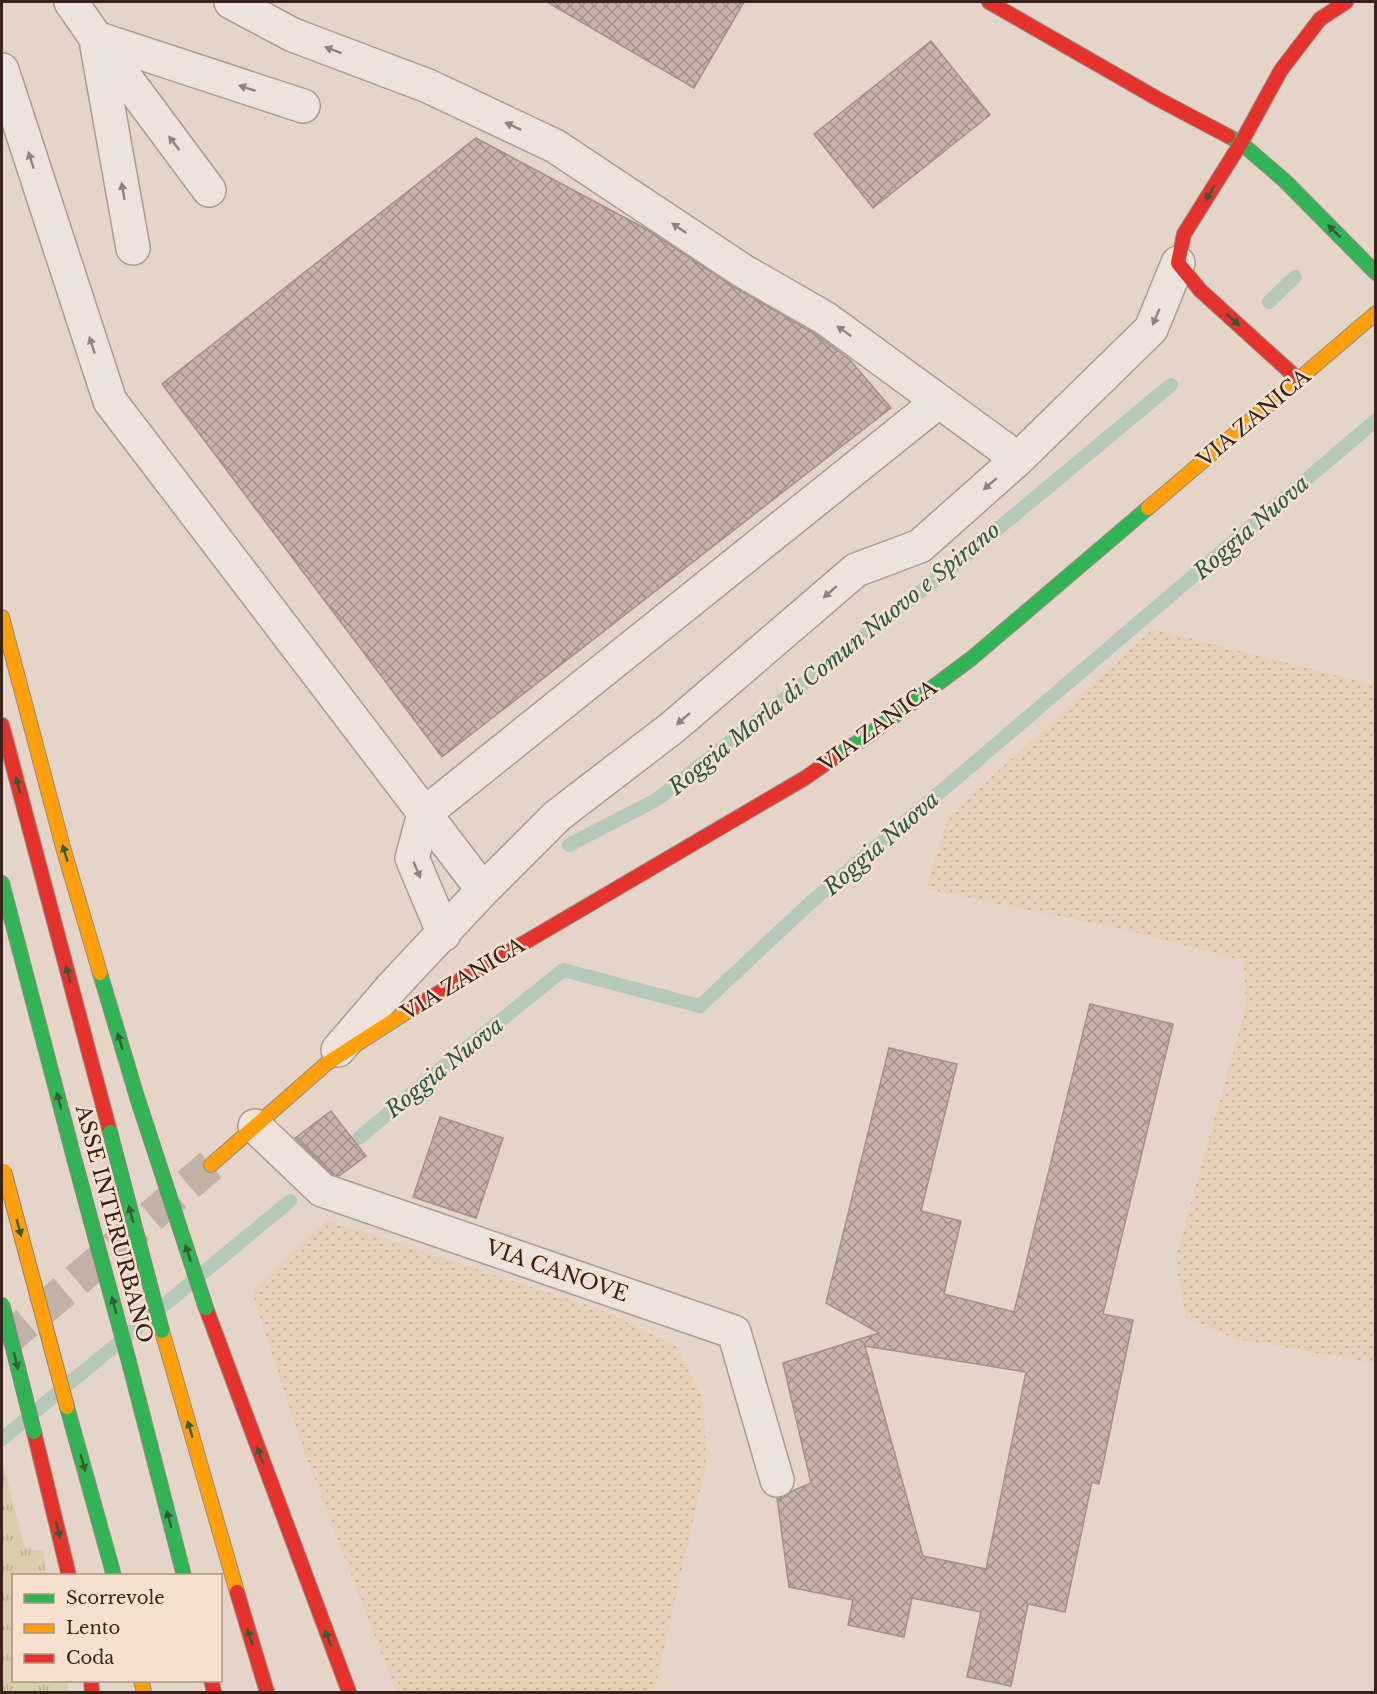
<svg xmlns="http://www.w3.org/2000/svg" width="1377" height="1694" viewBox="0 0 1377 1694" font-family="'Libre Baskerville',serif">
<defs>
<pattern id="farmland-dots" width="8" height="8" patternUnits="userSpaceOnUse" patternTransform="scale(1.5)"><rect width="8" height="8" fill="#e6d1b8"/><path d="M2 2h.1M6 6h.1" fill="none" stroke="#c6b39e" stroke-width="1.8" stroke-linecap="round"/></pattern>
<pattern id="grass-tufts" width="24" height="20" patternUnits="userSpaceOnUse" patternTransform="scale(1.5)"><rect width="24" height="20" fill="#d9cdab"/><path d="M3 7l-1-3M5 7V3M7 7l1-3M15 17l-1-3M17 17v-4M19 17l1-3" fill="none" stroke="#bbb093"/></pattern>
<pattern id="building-cross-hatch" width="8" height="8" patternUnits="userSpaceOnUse" patternTransform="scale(1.5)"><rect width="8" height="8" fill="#c9b2aa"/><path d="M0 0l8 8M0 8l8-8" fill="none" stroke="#a4908a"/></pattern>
</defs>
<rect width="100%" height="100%" fill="#e5d5c9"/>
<path fill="url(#farmland-dots)" d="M 1153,629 L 1375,685 L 1375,1363 L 1236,1339 L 1186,1318 L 1175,1259 L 1246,1007 L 1244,961 L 1122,929 L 926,889 L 948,817 Z
M 326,1220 L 599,1309 L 676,1346 L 703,1398 L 706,1464 L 654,1692 L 396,1692 L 298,1435 L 252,1292 Z"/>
<path fill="url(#grass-tufts)" d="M 2,1461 L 25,1548 L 43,1551 L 47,1575 L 14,1576 L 14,1680 L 67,1681 L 69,1692 L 2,1692 Z"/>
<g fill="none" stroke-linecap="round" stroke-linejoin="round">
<path stroke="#b6c8b8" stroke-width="14" d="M 1269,302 L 1295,277
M 569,845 L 656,800 L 959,561 L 1171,385
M 359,1138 L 449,1062 L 563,970 L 700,1006 L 809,904 L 1376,420
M 2,1439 L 290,1201"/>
</g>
<path fill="url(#building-cross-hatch)" stroke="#a59089" stroke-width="1.5" fill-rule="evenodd" d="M 547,2 L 744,2 L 694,88 Z
M 931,41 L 990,115 L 873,208 L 814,134 Z
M 476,138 L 646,229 L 734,287 L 815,334 L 850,360 L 891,408 L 442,757 L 162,384 Z
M 1090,1004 L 1173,1024 L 1103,1314 L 1133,1320 L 1099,1484 L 1092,1482 L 1065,1612 L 1028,1604 L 1011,1686 L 967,1677 L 981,1612 L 912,1598 L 904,1637 L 848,1625 L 853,1600 L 789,1587 L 777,1498 L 783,1498 L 792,1491 L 811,1483 L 783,1363 L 879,1333 L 826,1303 L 889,1048 L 957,1064 L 921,1211 L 961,1221 L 944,1294 L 1014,1312 ZM 865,1346 L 1026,1372 L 986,1569 L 923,1556 Z
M 331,1111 L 366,1156 L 339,1176 L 332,1174 L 295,1138 Z
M 440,1117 L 503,1138 L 476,1218 L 413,1197 Z"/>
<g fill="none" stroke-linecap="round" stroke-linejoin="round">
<path stroke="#c2b1a6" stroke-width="33" stroke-dasharray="33 16" stroke-linecap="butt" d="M 2,1344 L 211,1165"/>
<defs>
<path id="street" d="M 71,2 L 96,38 L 209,190
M 231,2 L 293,35 L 428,86 L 555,146 L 743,271 L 825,318 L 1018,459
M 96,38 L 303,106
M 97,46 L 133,248
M 2,70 L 110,401 L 483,890
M 444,934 L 412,858 L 424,814 L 939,401
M 338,1050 L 393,986 L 483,890 L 557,816 L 673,727 L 856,570 L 920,546 L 1018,459 L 1151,329 L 1178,263
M 255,1126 L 322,1190 L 734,1332 L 777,1480"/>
<path id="fast" d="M 1228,136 L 1241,143 L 1285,181 L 1376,273
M 831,760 L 866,737 L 972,658 L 1148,508
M 2,883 L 74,1158
M 100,973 L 137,1097
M 129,1362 L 184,1576
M 67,1407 L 114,1576"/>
<path id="slow" d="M 1148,508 L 1376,313
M 2,617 L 64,851 L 100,973
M 211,1165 L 326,1064 L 413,1008
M 162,1331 L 237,1592
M 141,1680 L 144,1692"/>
<path id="jam" d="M 989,2 L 1158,99 L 1228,136
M 1299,380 L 1200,290 L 1178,263 L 1184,234 L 1241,143 L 1281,70 L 1320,19 L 1346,2
M 2,725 L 110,1132
M 413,1008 L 805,778 L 831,760
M 206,1308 L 349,1692
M 34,1432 L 69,1576
M 237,1592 L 267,1692
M 91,1680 L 92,1692
M 211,1680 L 214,1692"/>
</defs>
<use href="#street" stroke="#aa9b93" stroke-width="36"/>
<use href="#fast" stroke="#998a83" stroke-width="16"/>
<use href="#slow" stroke="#998a83" stroke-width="16"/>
<use href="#jam" stroke="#998a83" stroke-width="16"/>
<use href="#street" stroke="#ede3dc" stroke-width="33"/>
<use href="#fast" stroke="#30b455" stroke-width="14"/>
<use href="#slow" stroke="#ff9f0a" stroke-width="14"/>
<use href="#jam" stroke="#e5322d" stroke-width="14"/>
<defs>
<path id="fast-bridge" d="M 137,1097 L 206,1308
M 110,1132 L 162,1331
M 74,1158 L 129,1362
M 2,1304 L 34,1432"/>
<path id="slow-bridge" d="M 4,1171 L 67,1407"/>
</defs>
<use href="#fast-bridge" stroke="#8f817a" stroke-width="16" stroke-linecap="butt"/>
<use href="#slow-bridge" stroke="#8f817a" stroke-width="16" stroke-linecap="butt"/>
<use href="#fast-bridge" stroke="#30b455" stroke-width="14"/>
<use href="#slow-bridge" stroke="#ff9f0a" stroke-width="14"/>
</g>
<defs><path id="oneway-solid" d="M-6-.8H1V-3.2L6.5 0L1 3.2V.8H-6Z" transform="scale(1.5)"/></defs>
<g fill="#92827c">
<use href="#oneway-solid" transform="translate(333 50) rotate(-159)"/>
<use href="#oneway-solid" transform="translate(247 88) rotate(-162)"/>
<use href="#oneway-solid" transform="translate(513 126) rotate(-155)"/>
<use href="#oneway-solid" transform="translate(174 143) rotate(-127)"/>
<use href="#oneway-solid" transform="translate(31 160) rotate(-108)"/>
<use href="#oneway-solid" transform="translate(123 191) rotate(-100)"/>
<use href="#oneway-solid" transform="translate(679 228) rotate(-146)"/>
<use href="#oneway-solid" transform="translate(1156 317) rotate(113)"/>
<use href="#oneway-solid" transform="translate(844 331) rotate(-145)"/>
<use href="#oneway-solid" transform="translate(92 345) rotate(-108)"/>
<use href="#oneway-solid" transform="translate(990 484) rotate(139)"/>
<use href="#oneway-solid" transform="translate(830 592) rotate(139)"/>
<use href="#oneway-solid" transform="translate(683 719) rotate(139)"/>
<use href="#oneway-solid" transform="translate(417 870) rotate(67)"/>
</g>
<g fill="#355c32">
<use href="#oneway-solid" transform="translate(1210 193) rotate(122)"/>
<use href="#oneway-solid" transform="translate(1334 231) rotate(-135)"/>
<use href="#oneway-solid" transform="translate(1233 320) rotate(42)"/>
<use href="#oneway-solid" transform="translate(18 785) rotate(-105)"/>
<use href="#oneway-solid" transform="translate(65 853) rotate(-106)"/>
<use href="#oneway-solid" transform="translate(68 974) rotate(-105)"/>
<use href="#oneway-solid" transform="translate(120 1041) rotate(-106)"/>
<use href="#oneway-solid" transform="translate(59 1101) rotate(-105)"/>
<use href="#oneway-solid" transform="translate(131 1214) rotate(-105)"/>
<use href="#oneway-solid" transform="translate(19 1228) rotate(75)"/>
<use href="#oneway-solid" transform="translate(188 1253) rotate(-108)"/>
<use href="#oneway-solid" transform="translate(114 1305) rotate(-105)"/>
<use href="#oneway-solid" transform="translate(16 1361) rotate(76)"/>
<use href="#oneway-solid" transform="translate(190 1429) rotate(-106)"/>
<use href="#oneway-solid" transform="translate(260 1455) rotate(-110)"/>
<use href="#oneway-solid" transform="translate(83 1463) rotate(75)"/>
<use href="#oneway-solid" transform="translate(169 1519) rotate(-105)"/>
<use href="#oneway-solid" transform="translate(58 1530) rotate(76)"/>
<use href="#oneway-solid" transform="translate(250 1637) rotate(-107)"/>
<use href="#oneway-solid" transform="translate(328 1638) rotate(-111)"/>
</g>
<g text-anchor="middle" stroke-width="5" stroke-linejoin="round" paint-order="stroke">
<g font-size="21" fill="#38221b" stroke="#f7e1ce">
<text transform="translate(1254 418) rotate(-40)" y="7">VIA ZANICA</text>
<text transform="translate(878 726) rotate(-36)" y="7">VIA ZANICA</text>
<text transform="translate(463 979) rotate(-31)" y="7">VIA ZANICA</text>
<text transform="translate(114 1224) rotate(75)" y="7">ASSE INTERURBANO</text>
<text transform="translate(557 1271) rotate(19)" y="7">VIA CANOVE</text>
</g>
<g font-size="22" font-style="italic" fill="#295949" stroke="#f7e1ce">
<text transform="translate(1251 527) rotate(-41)" y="8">Roggia Nuova</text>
<text transform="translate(834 658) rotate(-39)" y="8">Roggia Morla di Comun Nuovo e Spirano</text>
<text transform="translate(881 843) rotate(-41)" y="8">Roggia Nuova</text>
<text transform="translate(444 1067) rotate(-39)" y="8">Roggia Nuova</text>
</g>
</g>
<rect width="1377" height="1694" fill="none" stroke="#38221b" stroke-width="6"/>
<rect x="12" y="1574" width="210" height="108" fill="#f7e1ce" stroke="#ab9586" stroke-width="1.5"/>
<rect x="24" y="1594" width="30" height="9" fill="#30b455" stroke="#ab9586" stroke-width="1.5"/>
<text x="66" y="1604" font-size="18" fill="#38221b">Scorrevole</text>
<rect x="24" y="1624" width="30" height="9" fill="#ff9f0a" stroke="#ab9586" stroke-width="1.5"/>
<text x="66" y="1634" font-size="18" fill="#38221b">Lento</text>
<rect x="24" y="1654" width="30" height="9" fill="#e5322d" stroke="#ab9586" stroke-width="1.5"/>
<text x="66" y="1664" font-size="18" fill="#38221b">Coda</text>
</svg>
